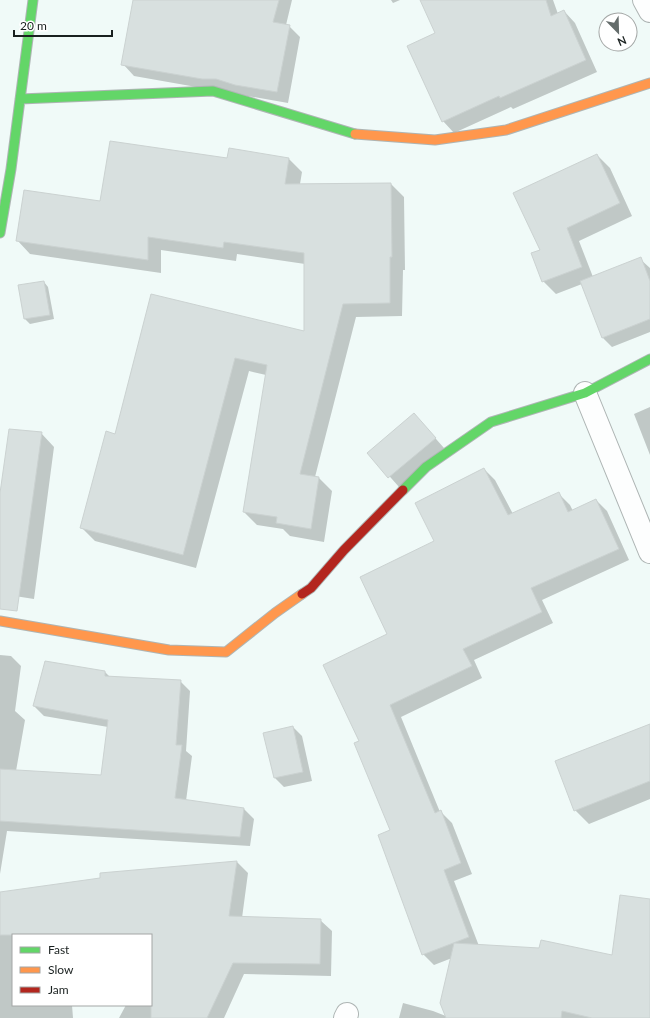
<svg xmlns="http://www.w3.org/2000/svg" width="650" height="1018" viewBox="0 0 650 1018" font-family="Lato,sans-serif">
<rect width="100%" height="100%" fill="#f0faf8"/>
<path fill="#0003" d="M 134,0 L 292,0 L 286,25 L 289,26 L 300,37 L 288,103 L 134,76 L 123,64 Z
M 391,0 L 400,0 L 393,3 Z
M 421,0 L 553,0 L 558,14 L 564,11 L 575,23 L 597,72 L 513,109 L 511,107 L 454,133 L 443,121 L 436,33 Z
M 597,155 L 610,168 L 632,216 L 579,241 L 593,277 L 640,259 L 650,268 L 650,332 L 612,347 L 603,338 L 582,284 L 556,294 L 543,281 L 541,251 Z
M 288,158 L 302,172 L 300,184 L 391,184 L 404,197 L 405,270 L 403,270 L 402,316 L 356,317 L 315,477 L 319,478 L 332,491 L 324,542 L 290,536 L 283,529 L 257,525 L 244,512 L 266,375 L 249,371 L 196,568 L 95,541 L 82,528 L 116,435 L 152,295 L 305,332 L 305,264 L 237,254 L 236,261 L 161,250 L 161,273 L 30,254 L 17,240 L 101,202 L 228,159 Z
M 44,282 L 48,287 L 54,319 L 30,324 L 25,319 Z
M 650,407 L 650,455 L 634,414 Z
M 414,414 L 444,448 L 399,487 L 369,453 Z
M 41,433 L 54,447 L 34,599 L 2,594 L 0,592 L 0,501 Z
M 484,469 L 495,480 L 513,514 L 559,494 L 570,505 L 573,511 L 596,500 L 607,511 L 629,560 L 542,600 L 553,623 L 474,660 L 482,678 L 401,717 L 440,812 L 441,812 L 452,823 L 472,874 L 454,881 L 479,946 L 613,956 L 650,900 L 650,1018 L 551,1018 L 452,958 L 434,965 L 423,954 L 392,831 L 360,741 L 388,635 L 436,542 Z
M 0,655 L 11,656 L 21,666 L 15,711 L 25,720 L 16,771 L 102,776 L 108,727 L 44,716 L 34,706 L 105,672 L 110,677 L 180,681 L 190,691 L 186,751 L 192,756 L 186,801 L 244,809 L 254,819 L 250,846 L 7,831 L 0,874 Z
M 650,725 L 650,799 L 589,824 L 575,810 Z
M 293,727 L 302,736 L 312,781 L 284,787 L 275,778 Z
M 237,862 L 248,873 L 242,918 L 320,920 L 332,931 L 331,976 L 244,974 L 224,1018 L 119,1018 L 126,1005 L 151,1005 L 151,935 L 13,935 L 13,1005 L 72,1005 L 73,1018 L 0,1018 L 0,893 Z
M 403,1003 L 433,1011 L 451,1018 L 399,1018 Z"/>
<path fill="#d8e0df" stroke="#cbd2d1" d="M 133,0 L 279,0 L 273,22 L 290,25 L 277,92 L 235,85 L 216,79 L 202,79 L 121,65 Z
M 420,0 L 546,0 L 551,16 L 564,10 L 586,60 L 500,98 L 499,96 L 442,122 L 407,46 L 435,33 Z
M 110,141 L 227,158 L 229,148 L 289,158 L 285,184 L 391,183 L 392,257 L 390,257 L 390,303 L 343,304 L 300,474 L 319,477 L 311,529 L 276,523 L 277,517 L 243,512 L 267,365 L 235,358 L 183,555 L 80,528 L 106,431 L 115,434 L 151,294 L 304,331 L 304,253 L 224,242 L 223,248 L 148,237 L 148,260 L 16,241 L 24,190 L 100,201 Z
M 597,154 L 620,203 L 567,228 L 582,267 L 542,282 L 531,253 L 540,250 L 513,193 Z
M 641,257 L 650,281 L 650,319 L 602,338 L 580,281 Z
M 44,281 L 50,315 L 24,319 L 18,285 Z
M 414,413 L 436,438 L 388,478 L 367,453 Z
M 9,429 L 42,432 L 17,611 L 0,609 L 0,493 Z
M 484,468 L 508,515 L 559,492 L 568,512 L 596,499 L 619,549 L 531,588 L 542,612 L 463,649 L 472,666 L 390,705 L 435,813 L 441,810 L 461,863 L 444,870 L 469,937 L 422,955 L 378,835 L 390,830 L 354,743 L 359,741 L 323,665 L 387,634 L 360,577 L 434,541 L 415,503 Z
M 45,661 L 105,671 L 105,676 L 181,680 L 176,745 L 182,745 L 175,798 L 244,808 L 240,837 L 0,821 L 0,769 L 101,775 L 108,720 L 33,706 Z
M 650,724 L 650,781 L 574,811 L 555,761 Z
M 293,726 L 303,772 L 274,778 L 263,733 Z
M 237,861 L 229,916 L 321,919 L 320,964 L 233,963 L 207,1018 L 151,1018 L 151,935 L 0,935 L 0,892 L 100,878 L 100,873 Z
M 620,895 L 650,899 L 650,1018 L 592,1018 L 562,1011 L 561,1018 L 446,1018 L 440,1003 L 454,943 L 539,948 L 541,940 L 612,955 Z"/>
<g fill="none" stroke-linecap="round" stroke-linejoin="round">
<defs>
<path id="street" d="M 644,0 L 650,11
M 585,393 L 650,552
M 345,1018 L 347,1014"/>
<path id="fast" d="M 20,99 L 213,91 L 355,134
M 0,233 L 11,169 L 33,0
M 403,490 L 426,467 L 491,422 L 585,393 L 650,359"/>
<path id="slow" d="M 355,134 L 435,140 L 506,130 L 650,83
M 0,621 L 169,650 L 226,652 L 275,613 L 302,594"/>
<path id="jam" d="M 302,594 L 311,588 L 344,550 L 403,490"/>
</defs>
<use href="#street" stroke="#aeb5b4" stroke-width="24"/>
<use href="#fast" stroke="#aeb5b4" stroke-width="11"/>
<use href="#slow" stroke="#aeb5b4" stroke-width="11"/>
<use href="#jam" stroke="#aeb5b4" stroke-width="11"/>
<use href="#street" stroke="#fdfefe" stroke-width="22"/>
<use href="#fast" stroke="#63d668" stroke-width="9"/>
<use href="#slow" stroke="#ff974d" stroke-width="9"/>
<use href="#jam" stroke="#b3261e" stroke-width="9"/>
</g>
<rect x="12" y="934" width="140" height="72" fill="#ffffff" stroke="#a3a6a5"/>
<rect x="20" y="947" width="20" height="6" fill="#63d668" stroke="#a3a6a5"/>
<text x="48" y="954" font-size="12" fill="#19201f">Fast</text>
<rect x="20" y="967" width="20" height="6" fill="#ff974d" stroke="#a3a6a5"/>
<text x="48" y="974" font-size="12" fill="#19201f">Slow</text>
<rect x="20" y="987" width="20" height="6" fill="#b3261e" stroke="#a3a6a5"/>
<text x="48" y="994" font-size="12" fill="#19201f">Jam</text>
<g transform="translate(618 32) rotate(157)"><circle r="19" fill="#ffffff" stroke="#a3a6a5"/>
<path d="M0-3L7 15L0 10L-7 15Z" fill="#646c6b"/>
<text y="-6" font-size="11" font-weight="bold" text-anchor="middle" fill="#19201f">N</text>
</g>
<path d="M14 30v6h98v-6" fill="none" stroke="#19201f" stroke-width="2"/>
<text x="20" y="30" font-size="12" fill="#19201f" stroke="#ffffff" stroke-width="3" paint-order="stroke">20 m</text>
</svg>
